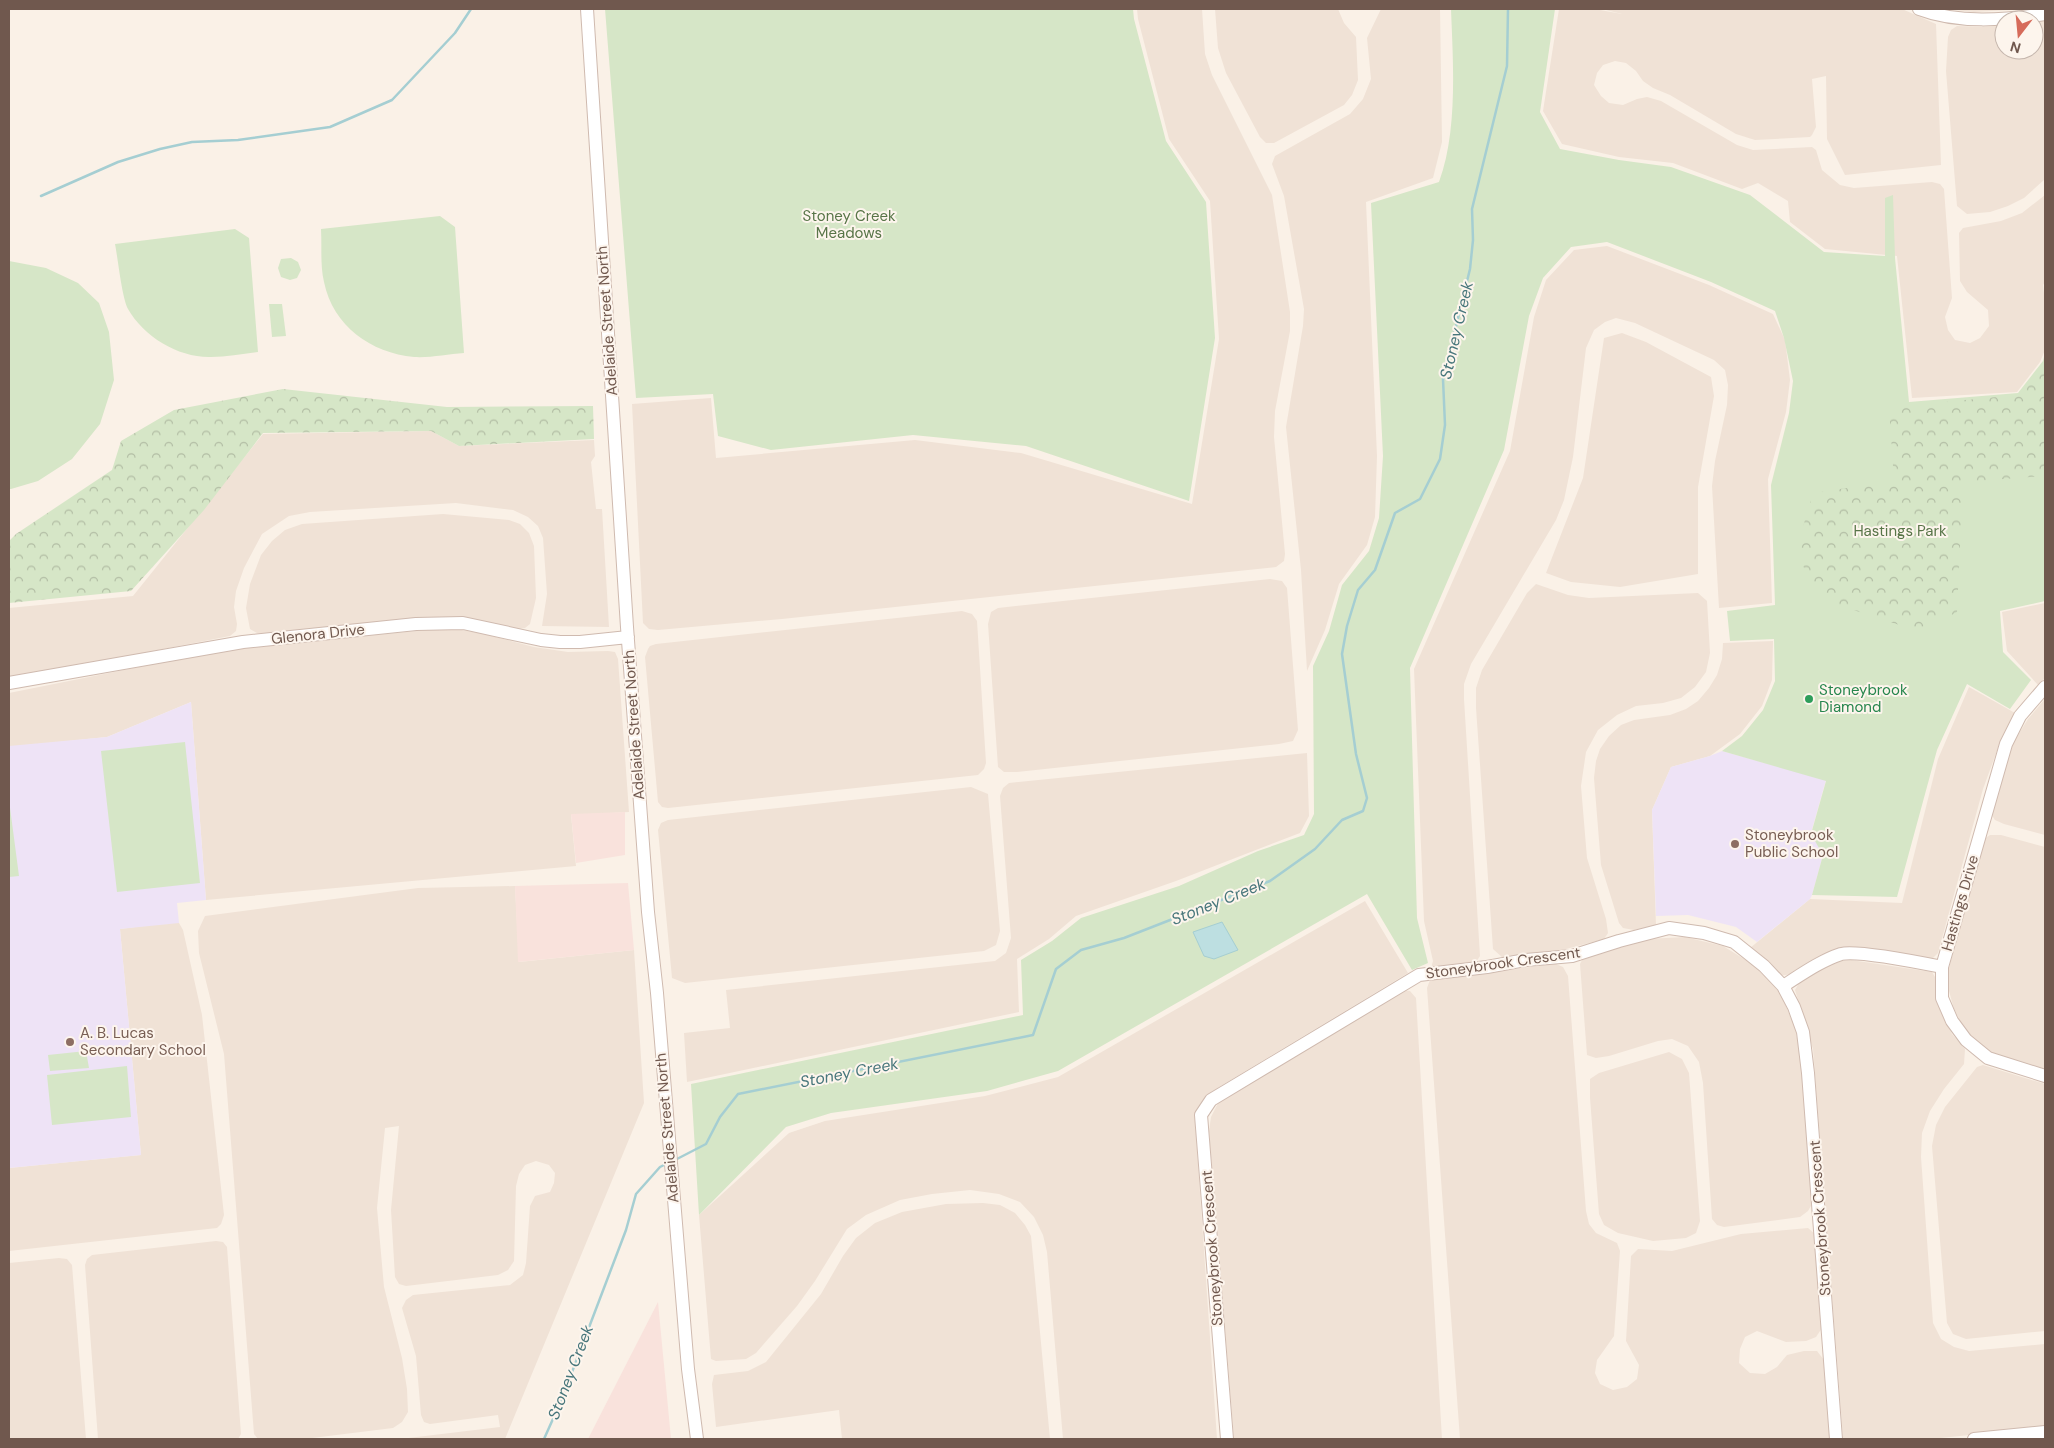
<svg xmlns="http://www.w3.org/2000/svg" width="2054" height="1448" viewBox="0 0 2054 1448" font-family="'DM Sans',sans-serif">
<defs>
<pattern id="forest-crowns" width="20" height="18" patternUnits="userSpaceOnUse" patternTransform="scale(1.25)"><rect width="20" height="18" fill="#d6e6c7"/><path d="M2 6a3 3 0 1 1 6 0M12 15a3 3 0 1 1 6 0" fill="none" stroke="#b2bda4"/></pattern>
</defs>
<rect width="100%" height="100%" fill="#faf1e7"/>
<path fill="#f0e2d6" d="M 1137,9 L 1202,9 L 1205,54 L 1212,75 L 1272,195 L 1290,312 L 1290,331 L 1275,411 L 1274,437 L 1285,554 L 1284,561 L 1276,567 L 1085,587 L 782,619 L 658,630 L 649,629 L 643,623 L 632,404 L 711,398 L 716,458 L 915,440 L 1021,453 L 1192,504 L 1219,339 L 1210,201 L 1169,139 L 1138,19 Z
M 1215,9 L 1338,9 L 1344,23 L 1356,37 L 1358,80 L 1352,95 L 1344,105 L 1274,143 L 1266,143 L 1260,137 L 1226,73 L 1218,48 Z
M 1381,9 L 1440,9 L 1442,142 L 1433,178 L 1366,202 L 1377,456 L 1375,517 L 1367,545 L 1339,584 L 1325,630 L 1307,671 L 1301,570 L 1286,427 L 1303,326 L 1304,309 L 1284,196 L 1272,164 L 1275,156 L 1350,114 L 1363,99 L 1371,79 L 1367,38 Z
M 1559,9 L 1595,9 L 1622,14 L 1602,9 L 1902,9 L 1936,24 L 1941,165 L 1845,175 L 1827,139 L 1826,76 L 1812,79 L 1816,127 L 1812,135 L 1810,137 L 1755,140 L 1736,134 L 1670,95 L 1653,88 L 1643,81 L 1636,71 L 1626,63 L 1615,61 L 1603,65 L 1597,73 L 1594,85 L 1601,96 L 1609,103 L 1623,105 L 1637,99 L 1647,97 L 1661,101 L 1737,145 L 1753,150 L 1812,147 L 1816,150 L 1822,170 L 1840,185 L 1854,188 L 1932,182 L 1940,184 L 1944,189 L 1952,298 L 1945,317 L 1948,330 L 1955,340 L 1970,343 L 1980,338 L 1989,326 L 1988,310 L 1967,292 L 1960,281 L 1959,233 L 1963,228 L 2001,221 L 2022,213 L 2045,195 L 2045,282 L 2043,285 L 2045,301 L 2045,350 L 2040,362 L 2017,392 L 1912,398 L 1897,256 L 1825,249 L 1790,222 L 1788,201 L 1758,183 L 1742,189 L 1673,163 L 1619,157 L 1562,144 L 1543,111 Z
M 1944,9 L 2027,9 L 1974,12 Z
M 2045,20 L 2045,179 L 2024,198 L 2008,206 L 1990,212 L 1967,214 L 1957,206 L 1946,71 L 1948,37 L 1951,30 L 1957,26 L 1985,27 L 2004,25 L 2004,50 L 2034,50 L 2034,21 Z
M 1607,246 L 1709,285 L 1773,314 L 1785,340 L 1790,380 L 1786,412 L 1768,479 L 1772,603 L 1719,608 L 1712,486 L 1715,461 L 1727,405 L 1728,385 L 1725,370 L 1714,360 L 1635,323 L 1616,318 L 1605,322 L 1594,330 L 1586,348 L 1573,457 L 1564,500 L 1556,520 L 1471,664 L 1464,684 L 1464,699 L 1480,956 L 1476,962 L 1431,968 L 1433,961 L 1424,921 L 1414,669 L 1510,451 L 1534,317 L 1546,280 L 1574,250 Z
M 1622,333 L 1646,342 L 1711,377 L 1714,396 L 1698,487 L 1698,574 L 1620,587 L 1571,582 L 1546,573 L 1583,478 L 1604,338 Z
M 431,431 L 459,446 L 594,440 L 595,456 L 591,462 L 596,509 L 602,509 L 609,627 L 542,626 L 547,594 L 543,538 L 538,526 L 528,517 L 513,510 L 456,503 L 310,512 L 289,516 L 262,534 L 244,568 L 236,591 L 234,607 L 237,624 L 236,631 L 230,636 L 9,679 L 9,608 L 133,596 L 263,434 Z
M 443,514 L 509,520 L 520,524 L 529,533 L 534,546 L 536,598 L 530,624 L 525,628 L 518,629 L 464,617 L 433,617 L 266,634 L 257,633 L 250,629 L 246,608 L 250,584 L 261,555 L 272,541 L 285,530 L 302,524 Z
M 1270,579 L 1282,581 L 1287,588 L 1298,730 L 1293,741 L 1279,744 L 1017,772 L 1004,772 L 998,767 L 988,624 L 991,612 L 998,608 Z
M 1536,584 L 1568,595 L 1589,598 L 1698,593 L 1707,601 L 1710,653 L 1706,672 L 1695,687 L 1681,698 L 1663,703 L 1636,706 L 1617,715 L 1598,730 L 1586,752 L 1581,786 L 1587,858 L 1606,919 L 1608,933 L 1604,939 L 1551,953 L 1503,958 L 1493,949 L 1476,708 L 1476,688 L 1482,670 L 1527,593 Z
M 2045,603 L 2045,678 L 2038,685 L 2007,651 L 2002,612 Z
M 962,611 L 972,614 L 977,621 L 986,763 L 984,769 L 978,775 L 668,808 L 662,807 L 658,802 L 645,657 L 648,649 L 650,646 L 656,644 Z
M 435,629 L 456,629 L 484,634 L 534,647 L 568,652 L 608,651 L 615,652 L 618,659 L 629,812 L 571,815 L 576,866 L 206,900 L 191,702 L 107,737 L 9,747 L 9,693 L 219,651 Z
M 1773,641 L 1772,680 L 1762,706 L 1740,734 L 1710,756 L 1671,767 L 1652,810 L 1656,926 L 1634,930 L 1623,928 L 1619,923 L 1601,865 L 1594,778 L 1596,761 L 1600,749 L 1609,736 L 1621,725 L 1634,720 L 1670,715 L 1686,709 L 1698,701 L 1709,688 L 1717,675 L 1722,659 L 1723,643 Z
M 1969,687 L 2015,713 L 2002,737 L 1983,789 L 1938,953 L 1933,958 L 1928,959 L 1836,950 L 1820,955 L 1791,974 L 1780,976 L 1750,948 L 1810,899 L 1902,903 L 1938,759 Z
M 2045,699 L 2045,835 L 2004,824 L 1995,820 L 1991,814 L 2010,748 L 2028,719 Z
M 1307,753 L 1309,816 L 1300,833 L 1176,881 L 1076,916 L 1049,939 L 1017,959 L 1019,1012 L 687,1082 L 684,1033 L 730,1028 L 726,990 L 995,961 L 1006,953 L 1011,938 L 1000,796 L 1003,788 L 1009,783 Z
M 971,787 L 988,794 L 1000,931 L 996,945 L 984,951 L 685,983 L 672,978 L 658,830 L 661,823 L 668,820 Z
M 1990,835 L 2001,835 L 2045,847 L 2045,1071 L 1997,1056 L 1980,1045 L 1964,1028 L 1954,1009 L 1949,991 L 1949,968 L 1984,839 Z
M 515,886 L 519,962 L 634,950 L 644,1103 L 505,1439 L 400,1439 L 500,1427 L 498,1415 L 430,1424 L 424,1422 L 421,1415 L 416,1356 L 402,1308 L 406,1300 L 413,1295 L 510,1285 L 523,1275 L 526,1263 L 530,1206 L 535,1196 L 550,1192 L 554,1183 L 555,1173 L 549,1165 L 536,1161 L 525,1165 L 519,1174 L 516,1186 L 514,1261 L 508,1270 L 498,1275 L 406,1286 L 399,1284 L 395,1277 L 391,1210 L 399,1126 L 385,1128 L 377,1208 L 384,1287 L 402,1358 L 407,1389 L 408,1412 L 402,1422 L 393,1428 L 304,1439 L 258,1439 L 254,1434 L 224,1054 L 199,953 L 198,931 L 205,916 L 418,888 Z
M 1365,901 L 1408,973 L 1219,1087 L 1204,1100 L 1195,1120 L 1217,1439 L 1063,1439 L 1047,1252 L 1043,1235 L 1034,1217 L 1020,1202 L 999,1194 L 970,1190 L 932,1194 L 900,1200 L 866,1215 L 847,1229 L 815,1281 L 797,1306 L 756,1353 L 746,1359 L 716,1361 L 711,1359 L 699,1215 L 789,1133 L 825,1121 L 985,1096 L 1058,1077 Z
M 166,923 L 179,923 L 183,930 L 202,1015 L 224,1215 L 221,1224 L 217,1228 L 9,1251 L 9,1168 L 141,1155 L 120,929 Z
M 1685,937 L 1723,946 L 1757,967 L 1781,994 L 1795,1028 L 1801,1058 L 1812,1204 L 1808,1211 L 1800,1217 L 1724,1227 L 1717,1225 L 1712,1219 L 1703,1083 L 1699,1062 L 1688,1046 L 1672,1039 L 1658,1041 L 1609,1056 L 1596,1058 L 1587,1055 L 1580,964 L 1583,958 L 1646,939 Z
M 1851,960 L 1932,972 L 1935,977 L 1935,991 L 1941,1011 L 1952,1034 L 1965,1049 L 1964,1064 L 1944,1089 L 1930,1111 L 1922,1133 L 1921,1157 L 1933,1323 L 1941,1339 L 1954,1347 L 1969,1351 L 2045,1344 L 2045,1427 L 1931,1439 L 1844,1439 L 1843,1438 L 1813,1049 L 1795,990 L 1799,983 L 1833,962 Z
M 1556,964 L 1563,967 L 1568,976 L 1586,1211 L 1589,1224 L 1596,1233 L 1617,1243 L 1620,1251 L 1614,1336 L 1597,1360 L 1595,1373 L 1600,1384 L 1613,1390 L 1627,1387 L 1637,1379 L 1639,1365 L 1626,1341 L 1631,1256 L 1638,1249 L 1672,1251 L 1741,1234 L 1808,1228 L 1815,1234 L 1822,1328 L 1816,1337 L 1806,1341 L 1786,1342 L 1757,1331 L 1745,1337 L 1740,1349 L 1739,1363 L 1750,1373 L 1765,1374 L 1777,1367 L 1787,1355 L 1804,1351 L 1817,1351 L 1824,1360 L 1830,1438 L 1819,1439 L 1460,1439 L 1427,988 L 1430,980 L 1439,978 Z
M 1401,990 L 1410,991 L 1416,998 L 1442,1439 L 1234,1439 L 1209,1131 L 1211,1117 L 1218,1103 Z
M 1669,1052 L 1682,1059 L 1689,1073 L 1700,1221 L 1696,1233 L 1686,1238 L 1653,1241 L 1618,1233 L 1604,1225 L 1599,1214 L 1590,1098 L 1590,1079 L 1599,1073 Z
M 1983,1065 L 2045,1084 L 2045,1331 L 1966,1339 L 1953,1334 L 1947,1323 L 1932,1146 L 1936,1125 L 1945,1107 L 1977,1067 Z
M 983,1203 L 1000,1205 L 1015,1213 L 1025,1225 L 1031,1236 L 1050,1439 L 842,1439 L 839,1410 L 716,1427 L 712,1384 L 714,1375 L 748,1371 L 766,1362 L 821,1294 L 843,1256 L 856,1238 L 875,1223 L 902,1212 L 946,1204 Z
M 216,1241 L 223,1242 L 227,1247 L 241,1434 L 238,1439 L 98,1439 L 85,1265 L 87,1259 L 92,1255 Z
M 59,1258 L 67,1259 L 72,1265 L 86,1439 L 9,1439 L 9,1263 Z"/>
<path fill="#f9e2dc" d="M 625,812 L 625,855 L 576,863 L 571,814 Z
M 628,883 L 634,950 L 518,962 L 515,886 Z
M 658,1302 L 671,1439 L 588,1439 Z"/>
<path fill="#eee3f6" d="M 191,702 L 206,900 L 177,903 L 179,923 L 120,929 L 141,1155 L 9,1168 L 9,746 L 107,737 Z
M 1722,751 L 1826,780 L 1811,833 L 1823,855 L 1812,895 L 1810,899 L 1757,942 L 1736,927 L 1688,915 L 1656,916 L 1652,810 L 1671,767 L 1710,756 Z"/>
<path fill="#d6e6c7" d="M 605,9 L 1133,9 L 1134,19 L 1166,141 L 1206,202 L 1215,338 L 1189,501 L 1026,446 L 913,435 L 771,450 L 718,436 L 713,394 L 636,398 Z
M 1451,9 L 1555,9 L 1540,112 L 1560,149 L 1619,160 L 1671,167 L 1750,195 L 1824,252 L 1885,256 L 1885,198 L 1893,195 L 1895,258 L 1909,402 L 2018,393 L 2043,361 L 2045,353 L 2045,601 L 2000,611 L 2003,652 L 2031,680 L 2010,709 L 1967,684 L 1937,750 L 1897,897 L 1812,895 L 1823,855 L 1811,834 L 1826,781 L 1722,751 L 1742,736 L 1763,710 L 1775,681 L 1774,639 L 1730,641 L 1727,611 L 1775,605 L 1771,485 L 1789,413 L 1793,381 L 1784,338 L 1775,311 L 1711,282 L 1607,242 L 1571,247 L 1543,278 L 1529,316 L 1504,450 L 1410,668 L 1417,918 L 1428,963 L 1412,970 L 1367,894 L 1058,1071 L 987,1091 L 831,1113 L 786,1127 L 699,1215 L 691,1084 L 1023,1015 L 1021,960 L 1052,941 L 1081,918 L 1179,886 L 1258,851 L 1304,835 L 1314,814 L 1313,666 L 1329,631 L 1342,585 L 1369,551 L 1379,518 L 1383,456 L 1371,203 L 1439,182 C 1458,131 1453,62 1451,9 Z
M 440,216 L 455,227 L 464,353 C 448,354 430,358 414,357 C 371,353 333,326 324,282 C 320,265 322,246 321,229 Z
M 235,229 L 249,238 L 258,352 C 243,354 227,357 211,357 C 179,358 144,337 128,309 C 122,298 118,259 115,244 Z
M 291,258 L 298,262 L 301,270 L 297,278 L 290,280 L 281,277 L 278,268 L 281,259 Z
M 9,261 L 46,268 L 78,283 L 99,303 L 109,332 L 114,380 L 100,424 L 72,459 L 38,481 L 11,489 L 9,489 Z
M 269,304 L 282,304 L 286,336 L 272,337 Z
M 185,742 L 200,883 L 117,892 L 101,751 Z
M 9,800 L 19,876 L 9,877 Z
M 86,1051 L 89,1068 L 50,1071 L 48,1055 Z
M 127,1066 L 131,1117 L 52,1125 L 47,1075 Z"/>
<path fill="url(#forest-crowns)" d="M 2043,363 L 2045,363 L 2045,476 L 1963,482 L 1957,612 L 1921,632 L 1841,606 L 1812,592 L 1797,547 L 1813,493 L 1894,481 L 1889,407 L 2019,395 Z
M 283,389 L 447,407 L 593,406 L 594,439 L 459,446 L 431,431 L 263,433 L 204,510 L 131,591 L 9,603 L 9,541 L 16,534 L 112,470 L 121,441 L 174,410 Z"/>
<path fill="#bddfe1" stroke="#a5ced2" d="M 1222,922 L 1238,950 L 1214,959 L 1204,956 L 1193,932 Z"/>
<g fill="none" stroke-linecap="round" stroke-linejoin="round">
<path stroke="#a5ced2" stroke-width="2.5" d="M 41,196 L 118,162 L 160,149 L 192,142 L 238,140 L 330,127 L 392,100 L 455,33 L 471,9
M 675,1160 L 706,1144 L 720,1117 L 738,1094 L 1033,1035 L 1056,969 L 1081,950 L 1124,938 L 1270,881 L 1315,849 L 1342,820 L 1363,811 L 1367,798 L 1356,754 L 1342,654 L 1347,626 L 1358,590 L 1375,570 L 1395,513 L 1420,499 L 1440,459 L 1445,425 L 1443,379 L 1470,269 L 1473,240 L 1472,209 L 1507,66 L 1508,9
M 544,1439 L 561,1401 L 626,1230 L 636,1194 L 660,1167 L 668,1163"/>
<defs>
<path id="secondary" d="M 587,9 L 627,627 L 648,912 L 657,993 L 688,1369 L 697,1439
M 1919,9 C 1958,24 2005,20 2045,14
M 9,683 L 243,642 L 416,624 L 463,623 L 541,640 L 560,642 L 580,642 L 628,637
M 2045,687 L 2020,716 L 2006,744 L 1942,967 L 1942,998 L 1952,1021 L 1966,1040 L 1988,1058 L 2045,1076
M 1783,986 C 1802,974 1820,961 1841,954 C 1858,950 1922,963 1942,967
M 1227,1439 L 1201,1115 L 1211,1100 L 1419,975 L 1487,967 L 1526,960 L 1572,956 L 1619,941 L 1669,928 L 1704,933 L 1734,942 L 1764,966 L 1783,986 L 1794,1007 L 1803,1032 L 1808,1073 L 1836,1439
M 1974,1439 L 2045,1432"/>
</defs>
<use href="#secondary" stroke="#cfbaaf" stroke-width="14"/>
<use href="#secondary" stroke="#fff" stroke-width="12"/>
</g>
<circle fill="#2e9e5b" stroke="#fdf5ed" stroke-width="2" cx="1809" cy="699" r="5"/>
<g fill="#8d6e63" stroke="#fdf5ed" stroke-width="2">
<circle cx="1735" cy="844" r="5"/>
<circle cx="70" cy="1042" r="5"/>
</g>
<g text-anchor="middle" stroke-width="4" stroke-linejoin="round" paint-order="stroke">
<g font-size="15" fill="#587548" stroke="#fdf5ed">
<text x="849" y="221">Stoney Creek<tspan x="849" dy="17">Meadows</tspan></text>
<text x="1900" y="536">Hastings Park</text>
</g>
<g font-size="15" fill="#70584e" stroke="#fdf5ed">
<text transform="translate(607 321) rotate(-94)" y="5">Adelaide Street North</text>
<text transform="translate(318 634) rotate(-6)" y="5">Glenora Drive</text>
<text transform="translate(634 725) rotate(-94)" y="5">Adelaide Street North</text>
<text transform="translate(1960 903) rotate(-74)" y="5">Hastings Drive</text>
<text transform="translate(1503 963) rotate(-8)" y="5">Stoneybrook Crescent</text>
<text transform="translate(667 1128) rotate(-95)" y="5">Adelaide Street North</text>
<text transform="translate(1820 1218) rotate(-94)" y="5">Stoneybrook Crescent</text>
<text transform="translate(1212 1248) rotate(-94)" y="5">Stoneybrook Crescent</text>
</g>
<g font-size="15" fill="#27864d" stroke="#fdf5ed" text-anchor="start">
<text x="1819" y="695">Stoneybrook<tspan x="1819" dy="17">Diamond</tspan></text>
</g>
<g font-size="15" fill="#785e54" stroke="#fdf5ed" text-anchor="start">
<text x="1745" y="840">Stoneybrook<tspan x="1745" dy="17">Public School</tspan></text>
<text x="80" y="1038">A. B. Lucas<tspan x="80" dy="17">Secondary School</tspan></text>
</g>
<g font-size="16" font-style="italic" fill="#47767b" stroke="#fdf5ed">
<text transform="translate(1456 330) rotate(-77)" y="6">Stoney Creek</text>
<text transform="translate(1218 901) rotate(-22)" y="6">Stoney Creek</text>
<text transform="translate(849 1072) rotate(-11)" y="6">Stoney Creek</text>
<text transform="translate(570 1372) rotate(-69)" y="6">Stoney Creek</text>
</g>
</g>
<rect width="2054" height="1448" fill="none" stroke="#70584e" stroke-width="20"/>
<g transform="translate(2019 35) rotate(196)"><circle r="24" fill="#fdf5ed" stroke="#c5b6ad"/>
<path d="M0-4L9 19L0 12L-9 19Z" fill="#d66b5a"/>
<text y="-8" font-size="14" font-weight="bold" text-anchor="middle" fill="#70584e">N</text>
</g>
</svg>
